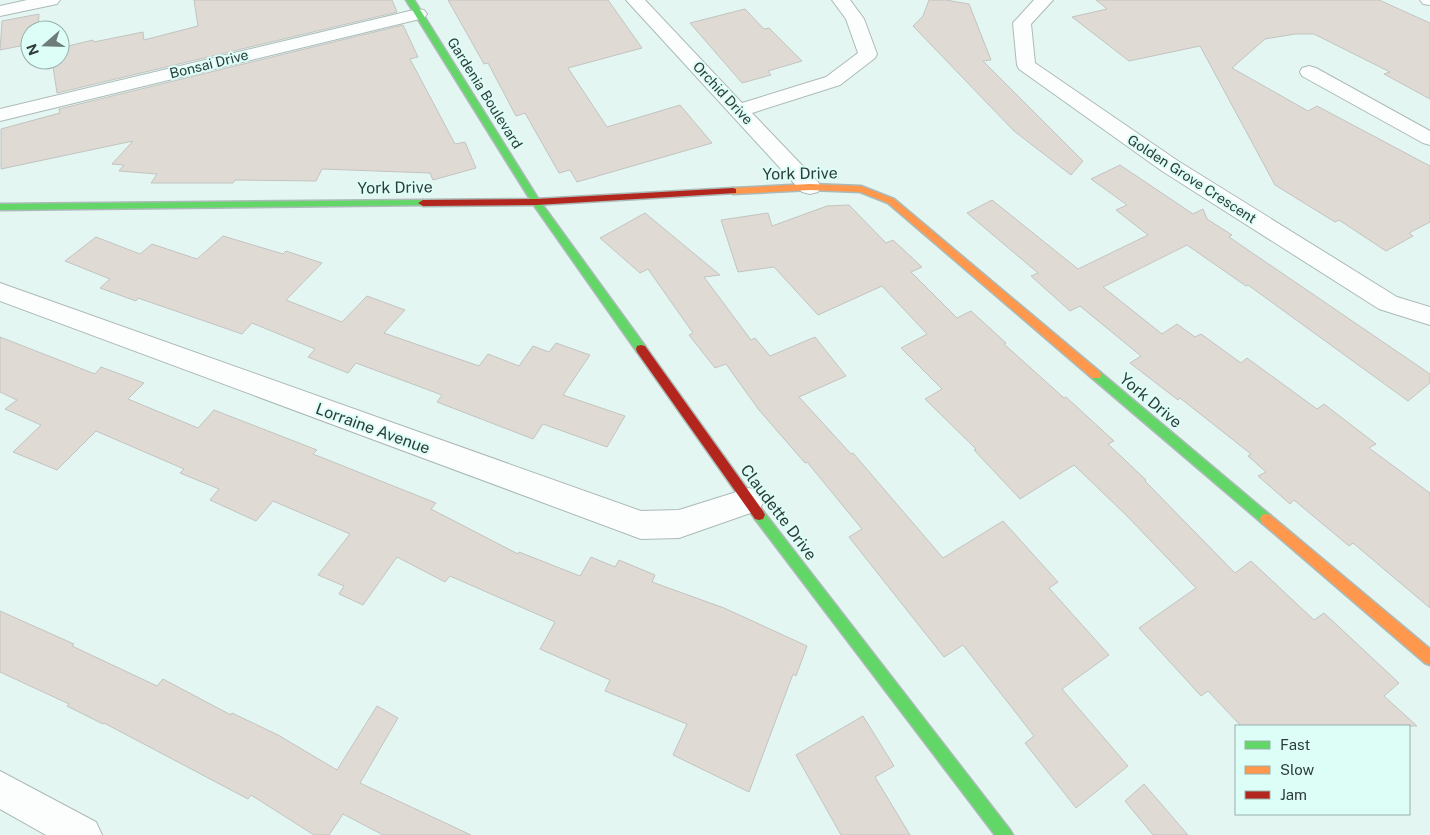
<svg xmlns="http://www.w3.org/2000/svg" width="1430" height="835" viewBox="0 0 1430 835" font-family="'Public Sans',sans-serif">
<rect width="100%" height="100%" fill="#e4f6f2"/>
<path fill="#e0dad4" stroke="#c2c4c1" d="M 194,0 L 392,0 L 397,12 L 57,93 L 52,60 L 60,60 L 60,48 L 93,40 L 94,42 L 143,32 L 144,40 L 198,26 Z
M 448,0 L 608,0 L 642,48 L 568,68 L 607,127 L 680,105 L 712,143 L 577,182 L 570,170 L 559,173 L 525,113 L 516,116 L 488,63 L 484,64 Z
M 929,0 L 946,0 L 969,4 L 991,60 L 983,61 L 1083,161 L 1071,175 L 1014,131 L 913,26 L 923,16 Z
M 1096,0 L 1379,0 L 1430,23 L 1430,99 L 1384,74 L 1390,72 L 1314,34 L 1295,34 L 1265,39 L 1232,68 L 1308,111 L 1317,106 L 1430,166 L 1430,222 L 1409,233 L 1413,236 L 1386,251 L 1339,220 L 1335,222 L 1275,185 L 1200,46 L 1129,61 L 1072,17 L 1107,9 Z
M 745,9 L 764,29 L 769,28 L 802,61 L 768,71 L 771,75 L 742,83 L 690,23 Z
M 39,14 L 38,30 L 30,30 L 30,44 L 0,50 L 2,21 Z
M 403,25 L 418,57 L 410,59 L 455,144 L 465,142 L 476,168 L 433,180 L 430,173 L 322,169 L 316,181 L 235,180 L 233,183 L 151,183 L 157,174 L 119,171 L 124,165 L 112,164 L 133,141 L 1,169 L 1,129 L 60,113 L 59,109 Z
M 1120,165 L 1193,214 L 1203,209 L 1207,219 L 1232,235 L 1229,237 L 1430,374 L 1430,383 L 1408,401 L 1248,285 L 1246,286 L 1187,245 L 1103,287 L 1162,334 L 1177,324 L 1195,337 L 1201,334 L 1241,363 L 1247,358 L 1317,409 L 1324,404 L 1376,444 L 1369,448 L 1430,493 L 1430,608 L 1353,543 L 1349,546 L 1294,500 L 1290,504 L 1258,476 L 1266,472 L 1248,456 L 1251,454 L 1180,398 L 1178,400 L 1130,363 L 1141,356 L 1080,306 L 1070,311 L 1031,276 L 1038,273 L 967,213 L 992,200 L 1078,269 L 1148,235 L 1116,210 L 1127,205 L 1091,179 Z
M 849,205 L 886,243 L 893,240 L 922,267 L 911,272 L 957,318 L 971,311 L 1006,343 L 1004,344 L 1064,398 L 1066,397 L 1114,441 L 1108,444 L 1146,480 L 1145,481 L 1235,573 L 1251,561 L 1314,620 L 1324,613 L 1399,683 L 1384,696 L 1417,726 L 1241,726 L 1208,691 L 1201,696 L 1139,628 L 1196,588 L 1127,516 L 1074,465 L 1020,499 L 974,450 L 976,449 L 925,399 L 942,389 L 901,348 L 927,334 L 882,286 L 818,315 L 774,267 L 738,272 L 721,220 L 768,213 L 772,226 L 827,206 Z
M 645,213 L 720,275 L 704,277 L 751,340 L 755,338 L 770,356 L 815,337 L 846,376 L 799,397 L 851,454 L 853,453 L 943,558 L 1003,521 L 1058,582 L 1049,588 L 1109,655 L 1062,689 L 1128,766 L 1076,808 L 1025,743 L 1034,736 L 963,645 L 944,657 L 849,537 L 862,529 L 807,462 L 805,463 L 759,410 L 726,364 L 715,368 L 689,335 L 693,333 L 648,269 L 640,273 L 600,238 Z
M 223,236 L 283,254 L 286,251 L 322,263 L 286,300 L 342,322 L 367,296 L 405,310 L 384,333 L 479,366 L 488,354 L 519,366 L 533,346 L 549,352 L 556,343 L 590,355 L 563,395 L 625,416 L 607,447 L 543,424 L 533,439 L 437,402 L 442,395 L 356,363 L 348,373 L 308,357 L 315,349 L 252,323 L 242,334 L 138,298 L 136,301 L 100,288 L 110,279 L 65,261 L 96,237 L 140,254 L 152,244 L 197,259 Z
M 0,337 L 95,374 L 101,367 L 144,383 L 128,399 L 198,428 L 214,410 L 317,450 L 313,454 L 436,503 L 431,509 L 518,554 L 519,552 L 580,576 L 591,557 L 615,567 L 619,560 L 655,575 L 652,582 L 724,608 L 807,646 L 796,676 L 793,674 L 749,792 L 673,755 L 687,724 L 605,691 L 610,680 L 540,649 L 555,622 L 450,576 L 445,582 L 397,557 L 363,605 L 339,594 L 344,586 L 318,575 L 350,534 L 273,501 L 256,521 L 210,500 L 219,489 L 180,473 L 184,469 L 96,431 L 57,470 L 13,452 L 41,425 L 5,409 L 17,400 L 0,392 Z
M 0,611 L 74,644 L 72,646 L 157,686 L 163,679 L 231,715 L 232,713 L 278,735 L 337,770 L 377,706 L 398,718 L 360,783 L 471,835 L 383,835 L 343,814 L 329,835 L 314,835 L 251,795 L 248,799 L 104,723 L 103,724 L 67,706 L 69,704 L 0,672 Z
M 863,716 L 894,766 L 875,777 L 910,835 L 841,835 L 796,755 Z
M 1144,784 L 1188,835 L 1153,835 L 1125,801 Z"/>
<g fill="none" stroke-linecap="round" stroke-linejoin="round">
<defs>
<path id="street" d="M 27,0 L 60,0 L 57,4 L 0,16 L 0,6 Z
M 626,0 L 645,0 L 742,103 L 826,77 L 858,53 L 846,19 L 832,0 L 850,0 L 864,19 L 877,54 L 875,58 L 840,85 L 752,113 L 818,182 L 821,187 L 818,192 L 810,194 L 802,192 Z
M 1034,0 L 1053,0 L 1031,24 L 1035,63 L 1178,161 L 1397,297 L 1430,307 L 1430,325 L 1379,309 L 1162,171 L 1019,69 L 1017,65 L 1013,23 Z
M 1420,0 L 1430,0 L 1430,5 L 1423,4 Z
M 418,9 L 424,10 L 427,14 L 424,18 L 0,121 L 0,109 Z
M 1309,66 L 1316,68 L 1430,131 L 1430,145 L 1423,143 L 1302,76 L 1300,72 L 1302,68 Z
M 0,283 L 641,511 L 679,510 L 749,488 L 759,492 L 764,501 L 759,510 L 679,538 L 641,539 L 0,301 Z
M 0,771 L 96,822 L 102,835 L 46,835 L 0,809 Z"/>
<path id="fast" d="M 406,0 L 414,0 L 539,200 L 645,346 L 646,349 L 645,352 L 637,352 L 533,204 Z
M 423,200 L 428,203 L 426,205 L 0,210 L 0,204 Z
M 1096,371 L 1100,372 L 1270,515 L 1272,519 L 1270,523 L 1266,524 L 1262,523 L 1092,378 L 1091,375 L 1092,372 Z
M 759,510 L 763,511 L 1010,830 L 1013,835 L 995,835 L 755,519 L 753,515 L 755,511 Z"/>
<path id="slow" d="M 810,184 L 861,186 L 894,199 L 1100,372 L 1101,375 L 1100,378 L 1092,378 L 888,203 L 860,192 L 810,190 L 733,194 L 729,191 L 733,188 Z
M 1266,514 L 1270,515 L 1430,649 L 1430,665 L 1425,663 L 1262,523 L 1260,519 L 1262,515 Z"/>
<path id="jam" d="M 733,188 L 736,189 L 736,193 L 536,205 L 423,206 L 418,203 L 423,200 L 536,199 Z
M 641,345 L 645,346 L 763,511 L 765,515 L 763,519 L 759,520 L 755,519 L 637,352 L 636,349 L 637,346 Z"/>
</defs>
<use href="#street" stroke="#acbab7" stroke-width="2"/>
<use href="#fast" stroke="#acbab7" stroke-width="3"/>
<use href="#slow" stroke="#acbab7" stroke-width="3"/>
<use href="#jam" stroke="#acbab7" stroke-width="3"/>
<use href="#street" fill="#fbfefd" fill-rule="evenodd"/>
<use href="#fast" fill="#63d668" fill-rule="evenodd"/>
<use href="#slow" fill="#ff974d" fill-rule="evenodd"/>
<use href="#jam" fill="#b3261e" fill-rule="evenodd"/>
</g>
<g text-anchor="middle" stroke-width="4" stroke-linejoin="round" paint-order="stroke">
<g font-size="14" fill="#2f3c39" stroke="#dcfef7">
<text transform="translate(209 64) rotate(-14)" y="5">Bonsai Drive</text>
<text transform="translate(485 93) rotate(58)" y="5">Gardenia Boulevard</text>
<text transform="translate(723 93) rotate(47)" y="5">Orchid Drive</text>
<text transform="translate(1192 179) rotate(33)" y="5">Golden Grove Crescent</text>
</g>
<g font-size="16" fill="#2f3c39" stroke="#dcfef7">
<text transform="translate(800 173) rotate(-1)" y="6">York Drive</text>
<text transform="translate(395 187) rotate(-1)" y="6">York Drive</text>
<text transform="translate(1151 400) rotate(40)" y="6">York Drive</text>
<text transform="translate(373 428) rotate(20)" y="6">Lorraine Avenue</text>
<text transform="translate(779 512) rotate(53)" y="6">Claudette Drive</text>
</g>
</g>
<rect x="1235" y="725" width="175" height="90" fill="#dcfef7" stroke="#97b0ab"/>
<rect x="1245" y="741" width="25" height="8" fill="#63d668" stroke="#97b0ab"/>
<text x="1280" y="750" font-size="15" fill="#2f3c39">Fast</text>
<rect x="1245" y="766" width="25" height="8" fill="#ff974d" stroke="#97b0ab"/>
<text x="1280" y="775" font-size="15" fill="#2f3c39">Slow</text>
<rect x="1245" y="791" width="25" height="8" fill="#b3261e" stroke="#97b0ab"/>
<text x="1280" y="800" font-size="15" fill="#2f3c39">Jam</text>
<g transform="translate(45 45) rotate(250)"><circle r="24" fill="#dcfef7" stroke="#97b0ab"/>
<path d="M0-4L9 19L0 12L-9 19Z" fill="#6e7d7a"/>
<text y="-8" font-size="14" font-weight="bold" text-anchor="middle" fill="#2f3c39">N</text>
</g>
</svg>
